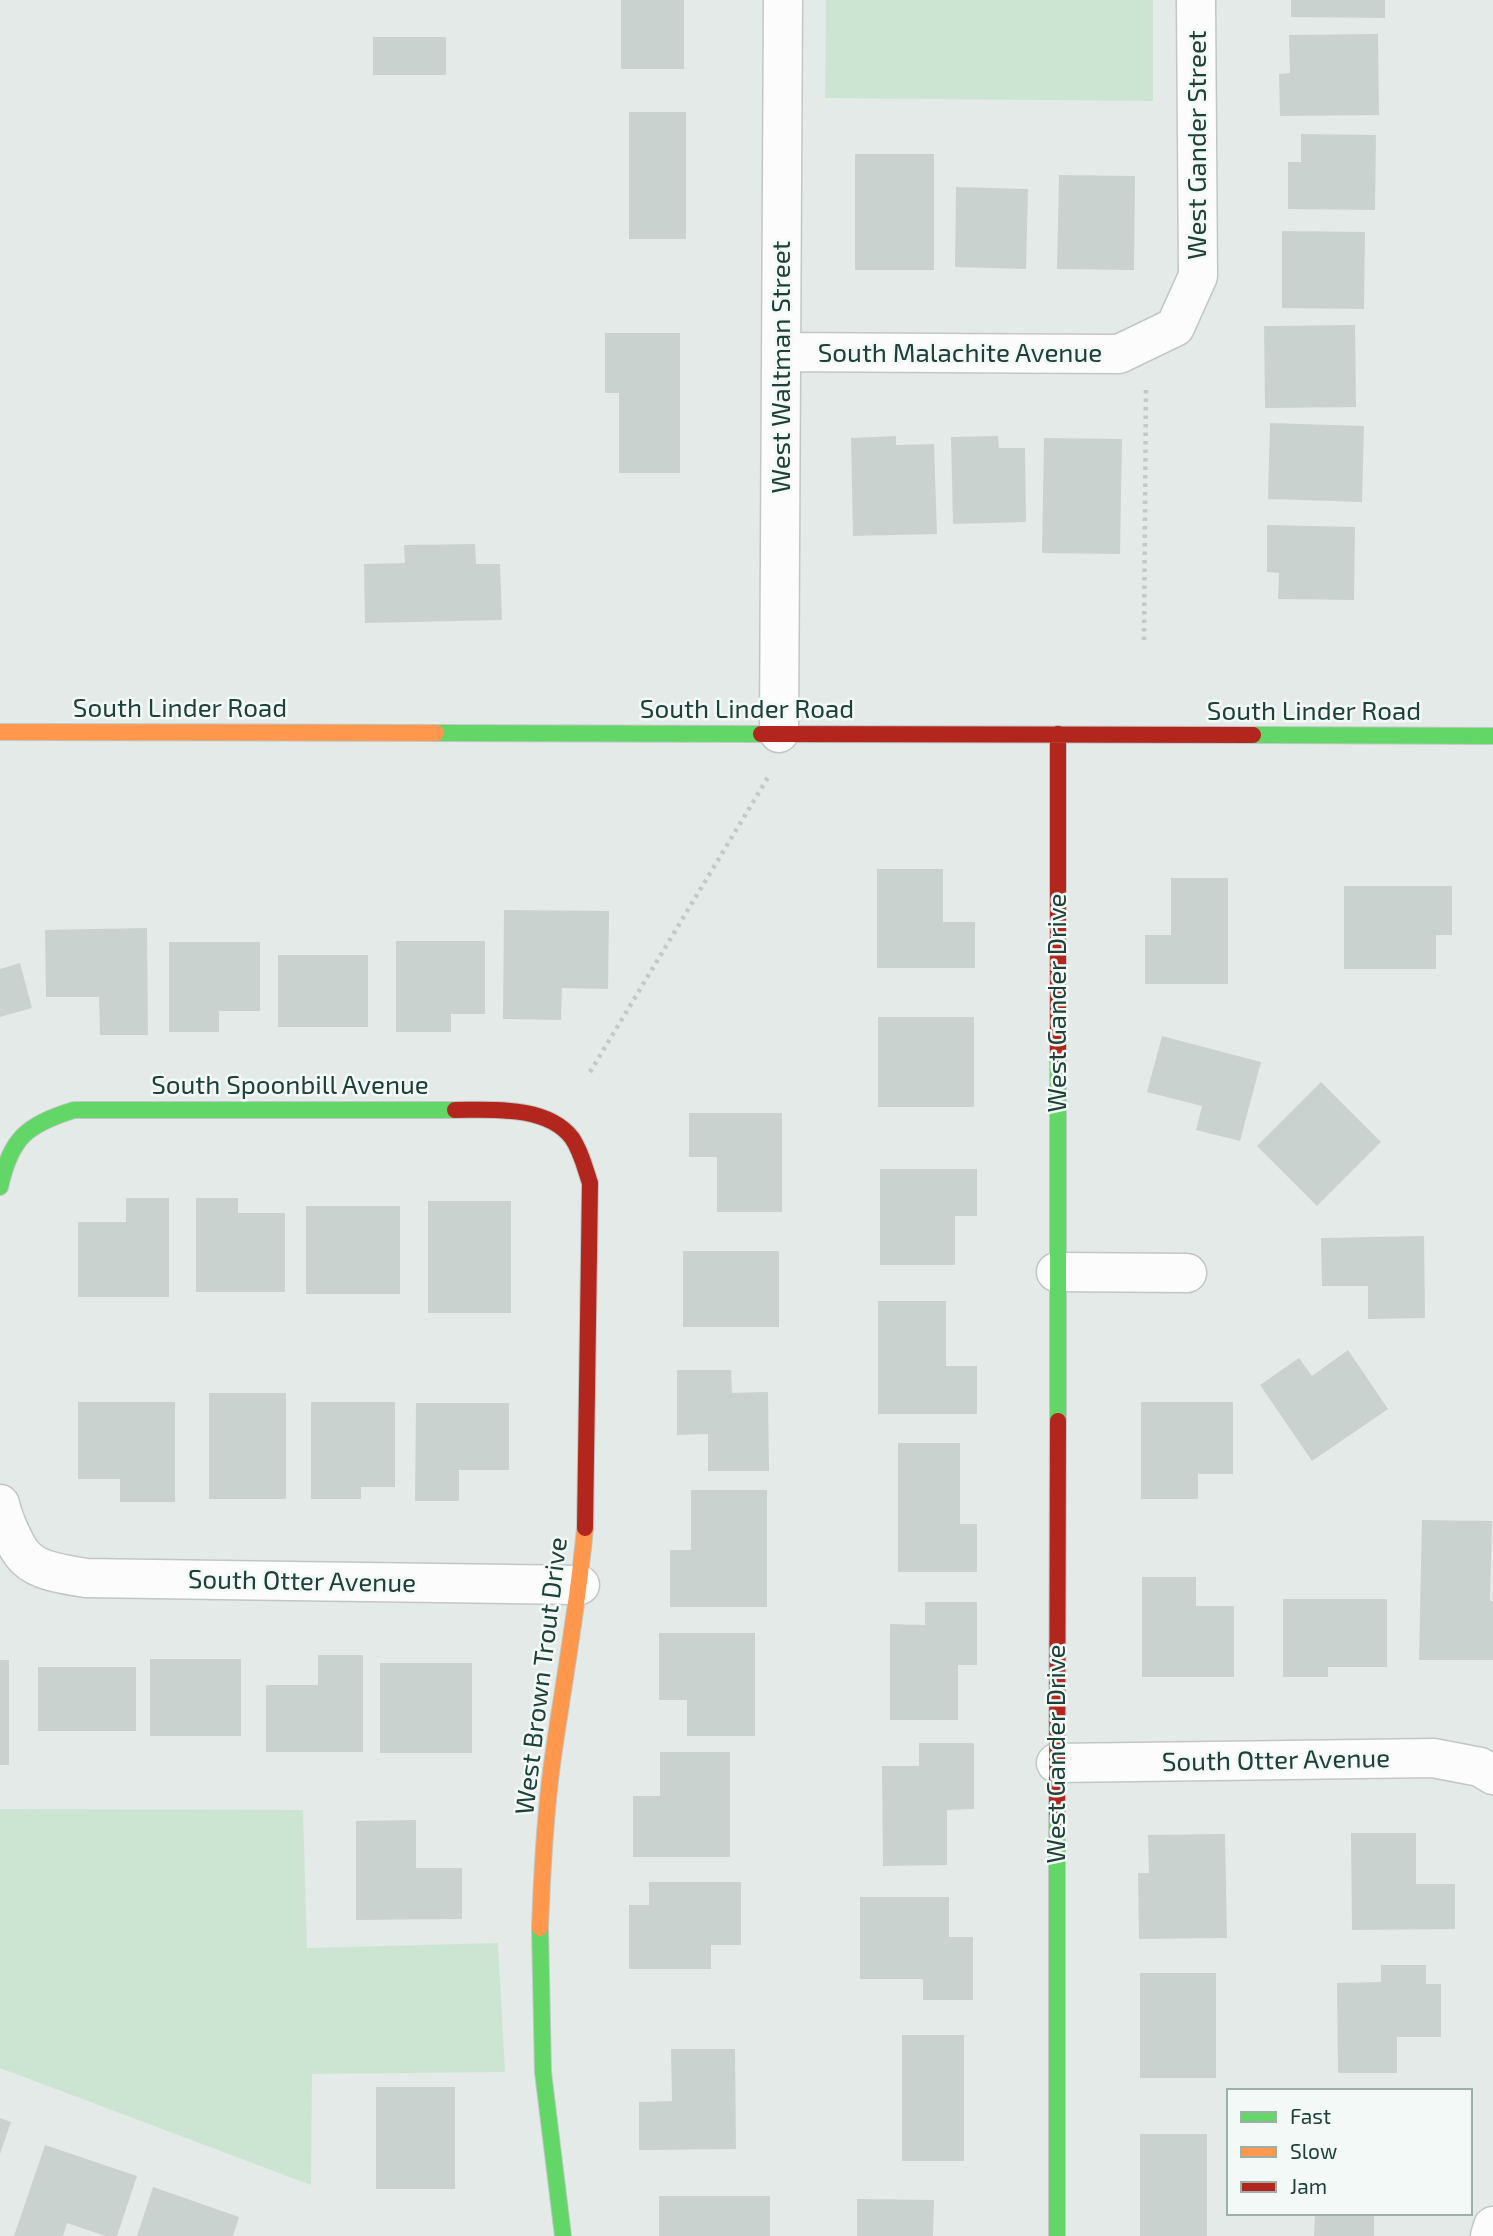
<svg xmlns="http://www.w3.org/2000/svg" width="1493" height="2236" viewBox="0 0 1493 2236" font-family="'Exo 2',sans-serif">
<rect width="100%" height="100%" fill="#e4eae7"/>
<path fill="#cce5d3" d="M 826,0 L 1153,0 L 1153,101 L 825,98 Z
M 0,1809 L 303,1810 L 307,1948 L 498,1943 L 505,2072 L 312,2074 L 311,2185 L 0,2068 Z"/>
<path fill="#cad2cf" d="M 621,0 L 684,0 L 684,69 L 621,69 Z
M 1291,0 L 1385,0 L 1385,18 L 1291,17 Z
M 1378,34 L 1379,115 L 1280,116 L 1279,74 L 1290,73 L 1289,35 Z
M 373,37 L 446,37 L 446,75 L 373,75 Z
M 629,112 L 686,112 L 686,239 L 629,239 Z
M 1301,134 L 1376,135 L 1375,210 L 1288,209 L 1288,162 L 1301,162 Z
M 855,154 L 934,154 L 934,270 L 855,270 Z
M 1059,175 L 1135,176 L 1134,270 L 1057,269 Z
M 956,187 L 1028,189 L 1026,269 L 955,267 Z
M 1282,231 L 1365,232 L 1364,309 L 1282,308 Z
M 1355,325 L 1356,407 L 1265,408 L 1264,326 Z
M 605,333 L 680,333 L 680,473 L 619,473 L 619,393 L 605,393 Z
M 1270,423 L 1364,426 L 1362,502 L 1268,499 Z
M 896,436 L 896,445 L 934,444 L 937,534 L 853,536 L 851,438 Z
M 998,436 L 999,448 L 1025,448 L 1026,522 L 953,524 L 951,437 Z
M 1044,438 L 1122,439 L 1120,554 L 1042,553 Z
M 1267,525 L 1355,527 L 1354,600 L 1278,599 L 1279,573 L 1267,572 Z
M 475,544 L 476,564 L 500,564 L 502,620 L 365,623 L 364,564 L 405,563 L 404,545 Z
M 877,869 L 943,869 L 943,922 L 975,922 L 975,968 L 877,968 Z
M 1171,878 L 1228,878 L 1228,984 L 1145,984 L 1145,935 L 1171,935 Z
M 1344,886 L 1452,886 L 1452,935 L 1436,935 L 1436,969 L 1344,969 Z
M 504,910 L 609,911 L 608,989 L 562,988 L 561,1020 L 503,1019 Z
M 147,928 L 148,1035 L 100,1035 L 99,997 L 46,997 L 45,930 Z
M 396,941 L 485,941 L 485,1014 L 451,1014 L 451,1032 L 396,1032 Z
M 169,942 L 260,942 L 260,1011 L 219,1011 L 219,1032 L 169,1032 Z
M 278,955 L 368,955 L 368,1027 L 278,1027 Z
M 20,963 L 32,1008 L 0,1017 L 0,969 Z
M 878,1017 L 974,1017 L 974,1107 L 878,1107 Z
M 1162,1036 L 1261,1062 L 1240,1141 L 1196,1130 L 1202,1106 L 1147,1092 Z
M 1321,1082 L 1381,1142 L 1317,1206 L 1257,1146 Z
M 689,1113 L 782,1113 L 782,1212 L 717,1212 L 717,1157 L 689,1157 Z
M 880,1169 L 977,1169 L 977,1216 L 955,1216 L 955,1265 L 880,1265 Z
M 126,1198 L 169,1198 L 169,1297 L 78,1297 L 78,1222 L 126,1222 Z
M 196,1198 L 238,1198 L 238,1213 L 285,1213 L 285,1292 L 196,1292 Z
M 428,1201 L 511,1201 L 511,1313 L 428,1313 Z
M 306,1206 L 400,1206 L 400,1294 L 306,1294 Z
M 1424,1236 L 1425,1318 L 1368,1319 L 1368,1286 L 1322,1286 L 1321,1238 Z
M 683,1251 L 779,1251 L 779,1327 L 683,1327 Z
M 878,1301 L 946,1301 L 946,1366 L 977,1366 L 977,1414 L 878,1414 Z
M 1348,1350 L 1388,1409 L 1312,1461 L 1260,1385 L 1299,1358 L 1312,1376 Z
M 677,1370 L 731,1370 L 732,1393 L 768,1392 L 769,1471 L 708,1471 L 708,1434 L 677,1435 Z
M 209,1393 L 286,1393 L 286,1499 L 209,1499 Z
M 78,1402 L 175,1402 L 175,1502 L 120,1502 L 120,1479 L 78,1479 Z
M 311,1402 L 395,1402 L 395,1487 L 361,1487 L 361,1499 L 311,1499 Z
M 1141,1402 L 1233,1402 L 1233,1474 L 1198,1474 L 1198,1499 L 1141,1499 Z
M 416,1403 L 509,1403 L 509,1470 L 459,1470 L 459,1501 L 415,1501 Z
M 898,1443 L 960,1443 L 960,1524 L 977,1524 L 977,1572 L 898,1572 Z
M 691,1490 L 767,1490 L 767,1607 L 670,1607 L 670,1550 L 691,1550 Z
M 1422,1520 L 1492,1521 L 1490,1601 L 1493,1601 L 1493,1660 L 1419,1660 Z
M 1142,1577 L 1196,1577 L 1196,1606 L 1234,1606 L 1234,1677 L 1142,1677 Z
M 1283,1599 L 1387,1599 L 1387,1667 L 1328,1667 L 1328,1677 L 1283,1677 Z
M 925,1602 L 977,1602 L 977,1665 L 958,1665 L 958,1720 L 890,1720 L 890,1624 L 925,1625 Z
M 659,1633 L 755,1633 L 755,1736 L 687,1736 L 687,1700 L 659,1700 Z
M 318,1655 L 363,1655 L 363,1752 L 266,1752 L 266,1685 L 318,1685 Z
M 150,1659 L 241,1659 L 241,1736 L 150,1736 Z
M 0,1660 L 9,1660 L 9,1765 L 0,1765 Z
M 380,1663 L 472,1663 L 472,1753 L 380,1753 Z
M 38,1667 L 136,1667 L 136,1731 L 38,1731 Z
M 919,1743 L 974,1743 L 974,1809 L 947,1810 L 947,1865 L 883,1866 L 882,1766 L 919,1766 Z
M 660,1752 L 730,1752 L 730,1857 L 633,1857 L 633,1796 L 660,1796 Z
M 416,1820 L 416,1868 L 462,1868 L 462,1919 L 356,1920 L 356,1821 Z
M 1351,1833 L 1416,1833 L 1416,1884 L 1455,1884 L 1455,1929 L 1352,1930 Z
M 1225,1834 L 1227,1938 L 1139,1939 L 1138,1873 L 1149,1873 L 1148,1835 Z
M 649,1882 L 741,1882 L 741,1945 L 711,1945 L 711,1969 L 629,1969 L 629,1905 L 649,1905 Z
M 860,1897 L 949,1897 L 949,1937 L 973,1937 L 973,2000 L 923,2000 L 923,1979 L 860,1979 Z
M 1381,1965 L 1426,1965 L 1426,1984 L 1441,1984 L 1441,2037 L 1397,2037 L 1397,2073 L 1338,2073 L 1337,1983 L 1381,1982 Z
M 1140,1973 L 1216,1973 L 1216,2078 L 1140,2078 Z
M 902,2035 L 964,2035 L 964,2161 L 902,2161 Z
M 671,2049 L 735,2049 L 736,2149 L 639,2150 L 639,2102 L 672,2101 Z
M 376,2087 L 455,2087 L 455,2189 L 376,2189 Z
M 0,2118 L 11,2122 L 0,2154 Z
M 1140,2134 L 1207,2134 L 1207,2236 L 1140,2236 Z
M 45,2145 L 137,2176 L 117,2236 L 105,2236 L 67,2223 L 63,2236 L 14,2236 Z
M 153,2187 L 239,2217 L 233,2236 L 137,2236 Z
M 659,2196 L 770,2196 L 770,2236 L 659,2236 Z
M 857,2199 L 934,2200 L 933,2236 L 857,2236 Z
M 1315,2213 L 1374,2213 L 1374,2236 L 1314,2236 Z"/>
<g fill="none" stroke-linecap="round" stroke-linejoin="round">
<defs>
<path id="street" d="M 781,352 L 1119,354 L 1175,327 L 1198,276 L 1196,0
M 779,733 L 783,0
M 1056,1272 L 1187,1273
M 0,1504 C 3,1518 16,1550 27,1559 C 40,1572 68,1575 86,1578 L 580,1585
M 1056,1763 L 1433,1758 L 1480,1767 L 1493,1775
M 1490,2236 L 1493,2226"/>
<path id="fast" d="M 436,733 L 761,734
M 1253,735 L 1493,736
M 0,1187 C 11,1138 26,1125 74,1110 L 455,1110
M 1058,1421 L 1058,1057
M 540,1928 L 543,2072 L 563,2236
M 1057,2236 L 1057,1818"/>
<path id="slow" d="M 0,732 L 436,733
M 540,1928 C 542,1871 545,1814 553,1757 C 564,1680 578,1605 585,1528"/>
<path id="jam" d="M 761,734 L 1253,735
M 1058,1057 L 1058,734
M 455,1110 C 491,1110 547,1105 572,1138 C 581,1151 585,1168 590,1183 L 585,1528
M 1057,1818 L 1058,1421"/>
</defs>
<use href="#street" stroke="#c1c7c5" stroke-width="41"/>
<use href="#fast" stroke="#bfc8c5" stroke-width="18"/>
<use href="#slow" stroke="#bfc8c5" stroke-width="18"/>
<use href="#jam" stroke="#bfc8c5" stroke-width="18"/>
<path stroke="#c0cac8" stroke-width="4.5" stroke-dasharray="3.5 5" stroke-linecap="butt" d="M 1144,640 L 1146,385
M 590,1072 L 770,774"/>
<use href="#street" stroke="#fbfcfb" stroke-width="38"/>
<use href="#fast" stroke="#63d668" stroke-width="16"/>
<use href="#slow" stroke="#ff974d" stroke-width="16"/>
<use href="#jam" stroke="#b3261e" stroke-width="16"/>
</g>
<g text-anchor="middle" stroke-width="5" stroke-linejoin="round" paint-order="stroke">
<g font-size="26" fill="#1f4038" stroke="#f2f9f6">
<text transform="translate(1197 145) rotate(-90)" y="9">West Gander Street</text>
<text x="960" y="362">South Malachite Avenue</text>
<text transform="translate(781 367) rotate(-90)" y="9">West Waltman Street</text>
<text x="180" y="717">South Linder Road</text>
<text x="747" y="718">South Linder Road</text>
<text x="1314" y="720">South Linder Road</text>
<text transform="translate(1057 1003) rotate(-90)" y="9">West Gander Drive</text>
<text x="290" y="1094">South Spoonbill Avenue</text>
<text transform="translate(302 1581) rotate(1)" y="9">South Otter Avenue</text>
<text transform="translate(541 1676) rotate(-83)" y="9">West Brown Trout Drive</text>
<text transform="translate(1056 1754) rotate(-90)" y="9">West Gander Drive</text>
<text transform="translate(1276 1760) rotate(-1)" y="9">South Otter Avenue</text>
</g>
</g>
<rect x="1227" y="2089" width="245" height="126" fill="#f2f9f6" stroke="#9eafaa" stroke-width="2"/>
<rect x="1241" y="2112" width="35" height="10" fill="#63d668" stroke="#9eafaa" stroke-width="2"/>
<text x="1290" y="2124" font-size="21" fill="#1f4038">Fast</text>
<rect x="1241" y="2147" width="35" height="10" fill="#ff974d" stroke="#9eafaa" stroke-width="2"/>
<text x="1290" y="2159" font-size="21" fill="#1f4038">Slow</text>
<rect x="1241" y="2182" width="35" height="10" fill="#b3261e" stroke="#9eafaa" stroke-width="2"/>
<text x="1290" y="2194" font-size="21" fill="#1f4038">Jam</text>
</svg>
